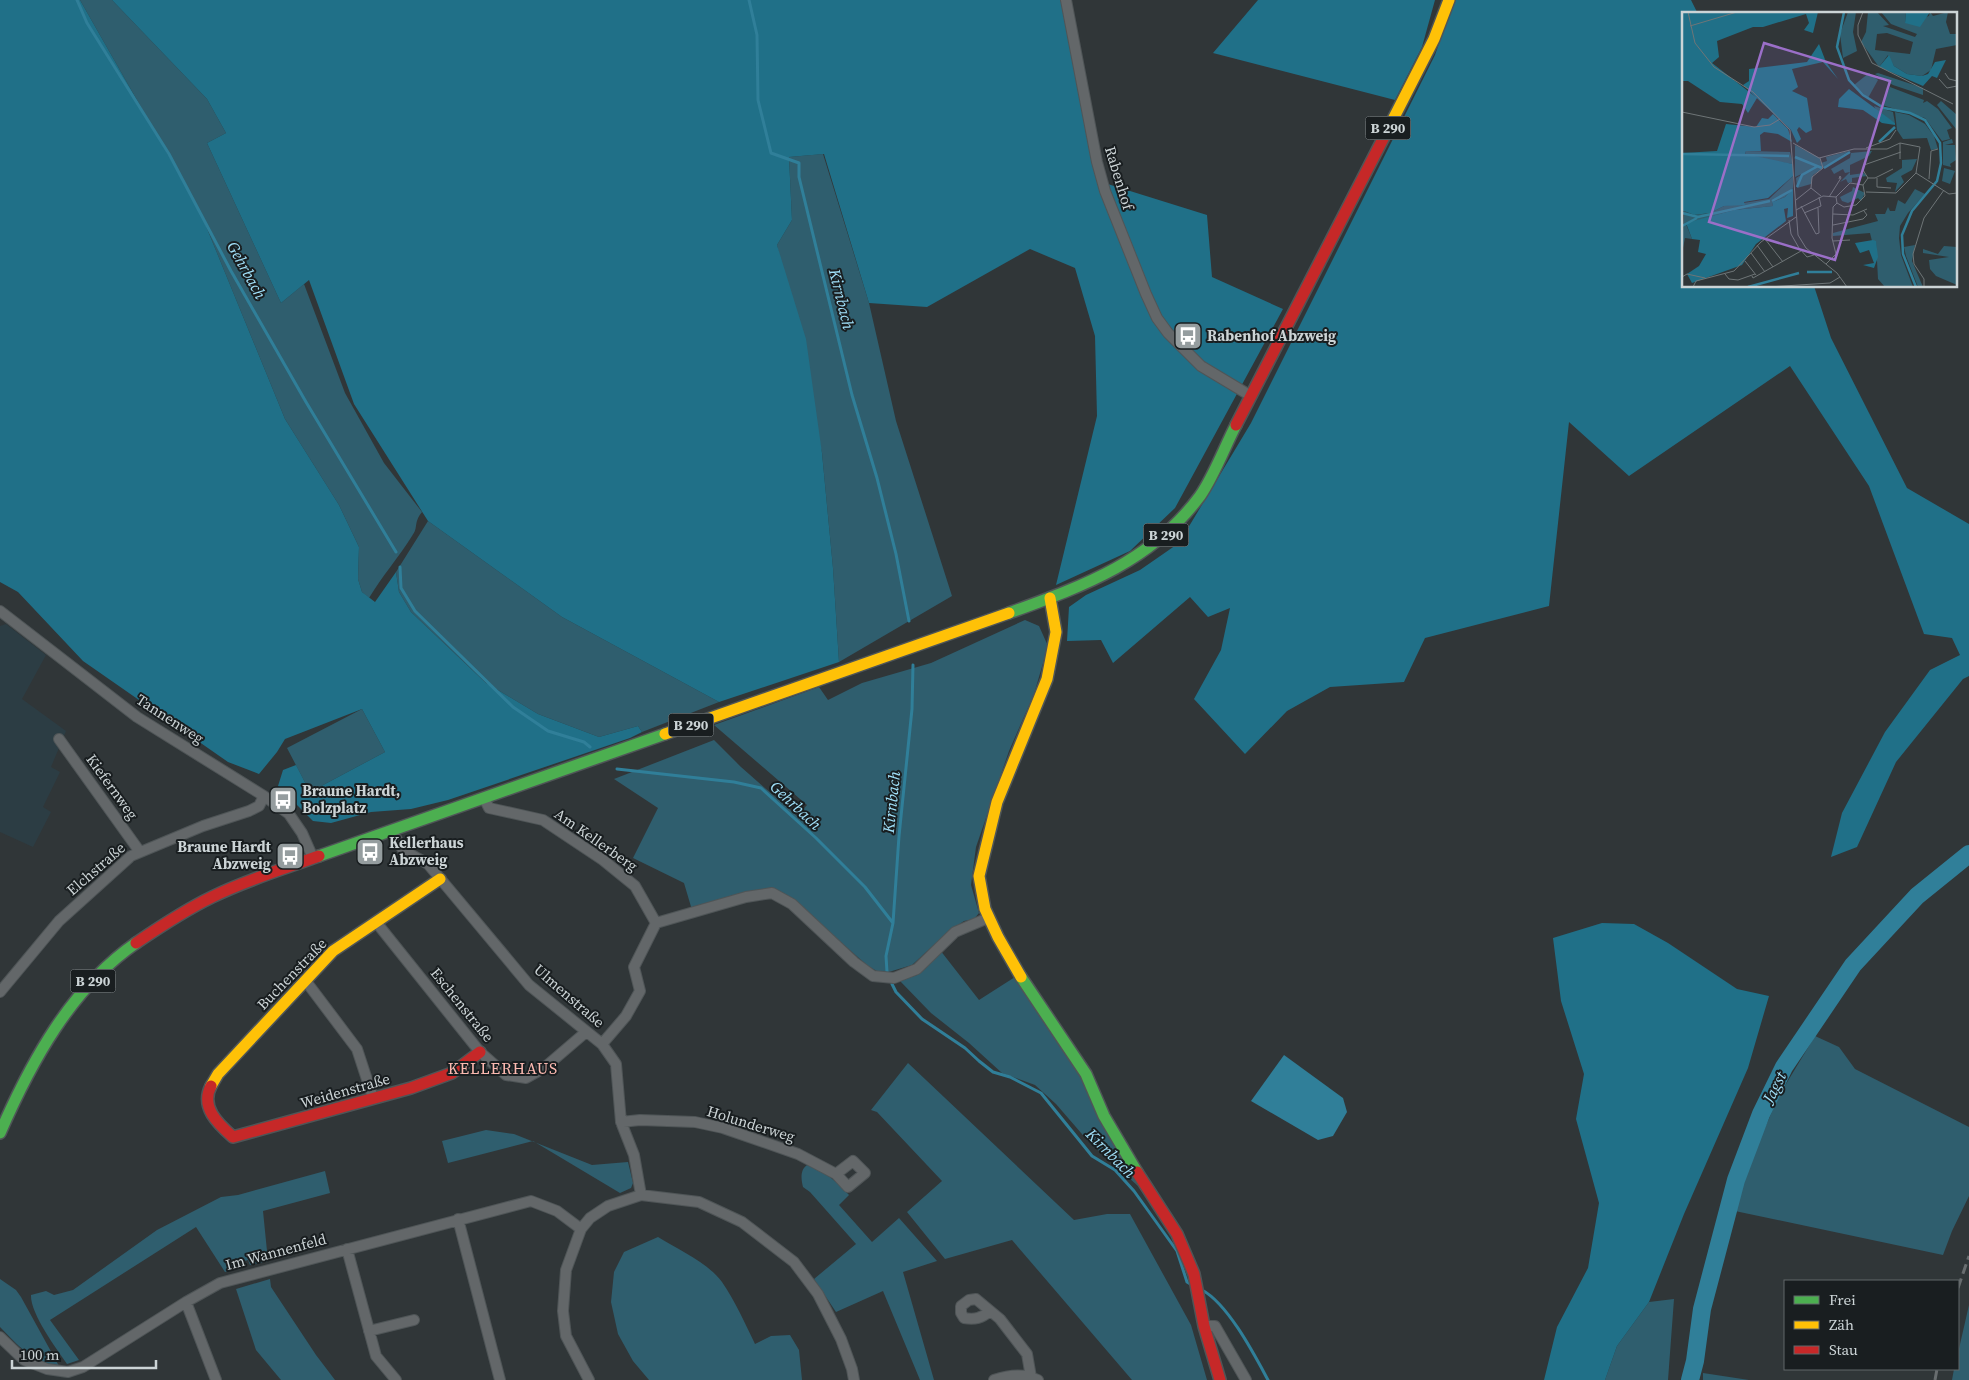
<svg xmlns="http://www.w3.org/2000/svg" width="1969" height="1380" viewBox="0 0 1969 1380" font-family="'Source Serif 4',serif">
<rect width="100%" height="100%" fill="#303638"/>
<path fill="#2c3d44" d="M 6,624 L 46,655 L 22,699 L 66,731 L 51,767 L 60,772 L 43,807 L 51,812 L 33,847 L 0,832 L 0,626 Z"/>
<path fill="#2f5e6e" d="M 80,0 L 112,0 L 207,99 L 226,133 L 207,143 L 281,303 L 304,284 L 345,393 L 384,463 L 422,512 C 413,523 419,527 412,536 C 399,557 382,576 369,598 L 362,592 L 358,579 L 359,547 L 339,505 L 285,419 L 199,209 Z
M 823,154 L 869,303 L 896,421 L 952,596 L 839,662 L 833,568 L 822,453 L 777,245 L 792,220 L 789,157 Z
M 428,521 L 562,617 L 719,702 L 642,732 L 638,726 L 599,737 L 538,714 L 486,683 L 411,612 L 399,592 L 396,572 Z
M 1025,620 L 1039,626 L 1048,646 L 1034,694 L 1009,751 L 976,847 L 971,885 L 979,913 L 974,919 L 964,921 L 949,931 L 912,965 L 882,974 L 868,966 L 789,897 L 769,888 L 692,910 L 684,883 L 633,858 L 658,808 L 614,779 L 714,740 L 741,767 L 797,816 L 807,805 L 714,725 L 819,687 L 828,700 L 862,683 L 931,663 Z
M 362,709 L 385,752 L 310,792 L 287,748 Z
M 940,950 L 979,1000 L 1015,977 L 1079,1072 L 1138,1186 L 1088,1141 L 1056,1104 L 1035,1085 L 1002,1073 L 969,1043 L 931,1013 L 900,981 L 917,975 Z
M 1815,1036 L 1839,1047 L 1855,1069 L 1969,1127 L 1969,1196 L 1952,1231 L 1943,1255 L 1735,1211 L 1750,1161 L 1780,1094 Z
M 908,1063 L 1074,1220 L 1107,1214 L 1130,1214 L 1191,1325 L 1207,1380 L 1132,1380 L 1012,1240 L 945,1259 L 907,1212 L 942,1181 L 877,1112 L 871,1110 Z
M 486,1130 L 514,1134 L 592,1165 L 628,1162 L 633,1183 L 631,1188 L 620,1193 L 533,1141 L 448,1163 L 442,1141 Z
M 807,1165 C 825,1171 836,1181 849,1195 L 839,1205 L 872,1242 L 899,1218 L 937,1261 L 903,1272 L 934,1380 L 920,1380 L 883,1291 L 836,1312 L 814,1279 L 856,1244 L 810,1192 L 803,1187 C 801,1179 800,1170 807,1165 Z
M 325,1171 L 330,1193 L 263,1211 L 268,1261 L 250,1265 L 248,1260 L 241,1262 L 242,1268 L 225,1272 L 196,1227 L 50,1320 L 79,1360 L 67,1364 C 56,1348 30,1313 31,1295 L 46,1291 L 54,1295 L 73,1290 L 157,1230 L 221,1197 L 238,1195 Z
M 658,1237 C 679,1250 707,1262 722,1282 C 735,1301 745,1323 755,1344 L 771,1336 L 790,1335 L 799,1350 L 802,1380 L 649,1380 L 633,1361 L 618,1334 L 611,1302 L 614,1272 L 624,1252 Z
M 0,1279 L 16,1290 L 21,1297 L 59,1366 C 33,1364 17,1344 0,1327 Z
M 270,1279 L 271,1287 L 316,1355 L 335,1380 L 281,1380 L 256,1350 L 236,1289 Z
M 1674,1299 L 1668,1380 L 1605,1380 L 1617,1346 L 1649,1302 Z
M 1969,1305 L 1969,1380 L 1952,1380 L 1954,1369 L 1958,1369 L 1958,1353 Z
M 1703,1373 L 1749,1380 L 1703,1380 Z"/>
<path fill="#207088" d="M 0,0 L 80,0 L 199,209 L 285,419 L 339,505 L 359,547 L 358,579 L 362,592 L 375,602 L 396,572 L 399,592 L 411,612 L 486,683 L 538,714 L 599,737 L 638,726 L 642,732 L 630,738 L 448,800 L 411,809 L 371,812 L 331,823 L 313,821 L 278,786 L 283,770 L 296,765 L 310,792 L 385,752 L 362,709 L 285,739 L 277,752 L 259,774 L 228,762 L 83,661 L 18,592 L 0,582 Z
M 112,0 L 1064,0 L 1098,181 L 1207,215 L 1212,277 L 1283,309 L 1175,508 L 1130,551 L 1056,585 L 1097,416 L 1095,336 L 1075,268 L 1030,249 L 927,307 L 869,303 L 824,154 L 789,157 L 792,220 L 777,245 L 806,339 L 822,453 L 833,568 L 839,662 L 719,702 L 562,617 L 428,521 L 354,404 L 309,280 L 281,303 L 207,143 L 226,133 L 207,99 Z
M 1258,0 L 1435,0 L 1422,47 L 1395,100 L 1213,53 Z
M 1454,0 L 1691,0 L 1698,14 L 1683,14 L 1683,286 L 1814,286 L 1831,338 L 1907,488 L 1969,524 L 1969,676 L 1963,679 L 1896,762 L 1857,847 L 1831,857 L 1842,813 L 1885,732 L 1930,670 L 1960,655 L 1952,638 L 1924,634 L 1869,486 L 1790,366 L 1629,476 L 1569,422 L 1549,606 L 1425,638 L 1404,682 L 1330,687 L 1287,711 L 1245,754 L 1194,699 L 1221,650 L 1230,608 L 1208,617 L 1190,597 L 1113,663 L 1101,640 L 1067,641 L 1069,607 L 1086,595 L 1140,570 L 1179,543 L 1251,423 L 1435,55 Z
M 1602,923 L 1634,924 L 1668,943 L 1737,989 L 1769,996 L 1748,1068 L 1684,1214 L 1649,1302 L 1617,1346 L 1605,1380 L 1544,1380 L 1557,1327 L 1588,1268 L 1599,1203 L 1576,1119 L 1584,1074 L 1561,1001 L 1553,938 Z"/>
<path fill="#307f99" d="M 1284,1055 L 1343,1098 L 1347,1112 L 1333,1136 L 1318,1140 L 1251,1101 Z"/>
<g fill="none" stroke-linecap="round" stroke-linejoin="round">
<path stroke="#307f99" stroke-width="3" d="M 77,0 L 87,23 L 169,154 L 231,271 L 306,402 L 396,552
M 749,0 L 757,35 L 758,100 L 771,153 L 799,163 L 799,177 L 852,395 L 877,478 L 896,554 L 909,621
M 400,567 L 401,588 L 415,611 L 513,707 L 548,731 L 584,742 L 590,747
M 617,769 L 734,782 L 761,788 L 816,838 L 865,887 L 893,923
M 887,972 L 886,956 L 893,923 L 899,836 L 912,709 L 913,665
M 892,984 L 896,992 L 922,1019 L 965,1048 L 979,1061 L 993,1072 L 1010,1077 L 1041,1093 L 1092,1156 L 1115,1170 L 1134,1191 L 1177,1251 L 1187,1282 L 1192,1285
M 1202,1290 C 1228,1304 1254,1354 1268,1380"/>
<path stroke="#307f99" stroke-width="18" d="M 1690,1380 L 1695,1361 L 1702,1309 L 1736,1180 L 1761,1114 L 1784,1067 L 1853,965 L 1917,896 L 1969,854"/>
<defs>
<path id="street" d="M 1066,0 L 1097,162 L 1105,191 L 1146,294 L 1157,318 L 1168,333 L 1201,366 L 1251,396
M 0,611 L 137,717 L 264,796 L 289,814 L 302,833 L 313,858
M 59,739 L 140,852
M 484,798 L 489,808 L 543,820 L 603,860 L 635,886 L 656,923 L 634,967 L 640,991 L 626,1016 L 602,1044
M 392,831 L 403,850 L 428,864 L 529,985 L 602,1044 L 616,1064 L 621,1122 L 634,1155 L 641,1195
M 376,922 L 480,1052 L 506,1075 L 526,1078 L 544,1068 L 586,1032
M 656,923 L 746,897 L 772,893 L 792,904 L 854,962 L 873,976 L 894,978 L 917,969 L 955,932 L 988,918
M 305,980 L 357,1049 L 373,1098
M 0,992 L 59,921 L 131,856 L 203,826 L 249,811 L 259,806 L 264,796
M 621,1122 L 640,1120 L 695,1122 L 723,1128 L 798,1154 L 836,1174 L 848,1187 L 865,1173 L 853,1161 L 836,1174
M 458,1219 L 500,1380
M 347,1249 L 376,1356 L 396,1380
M 186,1302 L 216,1380
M 990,1311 C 982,1318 975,1320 964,1318 L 961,1313 L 961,1306 L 969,1300 L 976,1299 L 1000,1319 L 1027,1354 L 1031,1377
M 1204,1326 L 1215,1326 L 1246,1380
M 369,1331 L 414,1320
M 0,1337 L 24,1360 L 47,1369 L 68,1372 L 83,1367 L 186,1302 L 220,1283 L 531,1201 L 557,1211 L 581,1229
M 589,1380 L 566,1336 L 563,1311 L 566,1270 L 581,1229 L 590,1218 L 608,1206 L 641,1195 L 699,1202 L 742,1222 L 794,1262 L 818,1294 L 841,1339 L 852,1369 L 854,1380
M 994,1380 C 1008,1375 1024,1373 1038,1380"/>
<path id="fast" d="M 1009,613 C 1083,586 1151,562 1200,496 C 1214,476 1225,446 1236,425
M 319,856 L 665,734
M 1021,977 L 1086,1074 L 1104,1116 L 1137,1172
M 0,1133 C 31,1062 71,988 136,943"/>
<path id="slow" d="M 1385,135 L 1434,39 L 1449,0
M 665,734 L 1009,613
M 1021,977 L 998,937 L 985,909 L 979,876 L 997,802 L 1047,679 L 1056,632 L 1050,598
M 211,1086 L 218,1074 L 333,951 L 440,879"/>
<path id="jam" d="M 1236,425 L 1385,135
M 136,943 C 161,926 185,910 212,897 C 246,880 283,869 319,856
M 211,1086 C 200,1107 218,1124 233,1137 L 411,1088 L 452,1073 L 480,1052
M 1137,1172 L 1177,1234 L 1194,1274 L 1204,1326 L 1220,1380"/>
</defs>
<use href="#street" stroke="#4f5557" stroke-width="12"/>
<use href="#fast" stroke="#4f5557" stroke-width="14"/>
<use href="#slow" stroke="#4f5557" stroke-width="14"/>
<use href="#jam" stroke="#4f5557" stroke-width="14"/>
<use href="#street" stroke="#636769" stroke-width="10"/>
<use href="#fast" stroke="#4caf50" stroke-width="11"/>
<use href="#slow" stroke="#ffc107" stroke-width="11"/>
<use href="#jam" stroke="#c62828" stroke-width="11"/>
<path stroke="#686d6f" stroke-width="3" stroke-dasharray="10 5" stroke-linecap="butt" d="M 1958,1288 L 1969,1256
M 1935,1380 L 1937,1369"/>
</g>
<defs>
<symbol id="bus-square" viewBox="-11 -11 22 22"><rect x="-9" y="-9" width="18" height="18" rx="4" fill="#959d9f" stroke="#191e20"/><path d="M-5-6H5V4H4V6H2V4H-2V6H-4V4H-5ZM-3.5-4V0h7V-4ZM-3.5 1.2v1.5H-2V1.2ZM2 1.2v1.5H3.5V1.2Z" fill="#fff"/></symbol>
</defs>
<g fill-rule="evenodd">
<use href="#bus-square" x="1172" y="320" width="32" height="32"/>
<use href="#bus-square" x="267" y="784" width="32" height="32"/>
<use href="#bus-square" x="354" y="836" width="32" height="32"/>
<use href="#bus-square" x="274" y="840" width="32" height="32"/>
</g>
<g text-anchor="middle" stroke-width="4" stroke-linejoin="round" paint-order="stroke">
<g fill="#191e20" stroke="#969d9f" stroke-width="1">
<rect x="1365.5" y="116.5" width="45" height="23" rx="4"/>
<rect x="1143.5" y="523.5" width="45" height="23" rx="4"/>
<rect x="668.5" y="713.5" width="45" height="23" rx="4"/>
<rect x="70.5" y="969.5" width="45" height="23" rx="4"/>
</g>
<g font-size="14" font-weight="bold" fill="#ccd4d6">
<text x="1388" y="133">B 290</text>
<text x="1166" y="540">B 290</text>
<text x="691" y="730">B 290</text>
<text x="93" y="986">B 290</text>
</g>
<g font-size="15" fill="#ccd4d6" stroke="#191e20">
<text transform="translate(1119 178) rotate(73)" y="5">Rabenhof</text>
<text transform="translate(170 719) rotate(33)" y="5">Tannenweg</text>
<text transform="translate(112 787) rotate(54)" y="5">Kiefernweg</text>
<text transform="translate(596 840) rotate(35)" y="5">Am Kellerberg</text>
<text transform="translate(96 869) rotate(-41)" y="5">Elchstraße</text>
<text transform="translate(292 974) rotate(-46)" y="5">Buchenstraße</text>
<text transform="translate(569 996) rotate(41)" y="5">Ulmenstraße</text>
<text transform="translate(462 1005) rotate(51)" y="5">Eschenstraße</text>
<text transform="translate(345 1091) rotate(-16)" y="5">Weidenstraße</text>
<text transform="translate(751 1124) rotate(17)" y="5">Holunderweg</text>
<text transform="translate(276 1252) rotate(-15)" y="5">Im Wannenfeld</text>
</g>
<g font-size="15" font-weight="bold" fill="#ccd4d6" stroke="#191e20" text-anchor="start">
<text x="1207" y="341">Rabenhof Abzweig</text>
<text x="302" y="796">Braune Hardt,<tspan x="302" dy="17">Bolzplatz</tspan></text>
<text x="389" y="848">Kellerhaus<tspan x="389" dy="17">Abzweig</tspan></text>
<text x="271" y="852" text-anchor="end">Braune Hardt<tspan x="271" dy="17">Abzweig</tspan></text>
</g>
<g font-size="16" font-style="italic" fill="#a1e1fa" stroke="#191e20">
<text transform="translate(247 270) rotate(61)" y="6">Gehrbach</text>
<text transform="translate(842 299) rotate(76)" y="6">Kirnbach</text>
<text transform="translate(891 802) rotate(-84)" y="6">Kirnbach</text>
<text transform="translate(796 805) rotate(43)" y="6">Gehrbach</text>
<text transform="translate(1774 1087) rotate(-63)" y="6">Jagst</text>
<text transform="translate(1111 1153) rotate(45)" y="6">Kirnbach</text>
</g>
<g font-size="16" letter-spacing="1" fill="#fdbab1" stroke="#191e20">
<text x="503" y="1074">KELLERHAUS</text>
</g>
</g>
<g transform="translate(1682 12)">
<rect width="275" height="275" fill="#303638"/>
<path d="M 166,0 L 174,0 L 171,20 L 175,39 L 161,46 L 158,22 ZM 186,0 L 195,0 L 207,13 L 201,14 L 233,25 L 235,22 L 209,12 L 199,0 L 224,0 L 223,11 L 247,4 L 248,0 L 251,4 L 266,0 L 264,10 L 268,22 L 275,22 L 275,33 L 254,37 L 249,58 L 240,64 L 225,62 L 212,54 L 206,43 L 197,55 L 179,30 L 184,20 ZM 205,21 L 231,30 L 228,42 L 193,38 L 195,22 ZM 187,61 L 196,68 L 186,86 L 172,73 ZM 196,61 L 241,76 L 241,83 L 211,73 L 193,62 ZM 208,75 L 242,88 L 241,91 L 245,89 L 256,97 L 270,116 L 265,118 L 268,127 L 260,129 L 243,106 L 200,93 ZM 259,89 L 275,103 L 274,117 L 255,93 ZM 192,94 L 211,100 L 213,111 L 195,100 ZM 213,100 L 227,103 L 243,112 L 252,124 L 256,137 L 249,138 L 245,126 L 221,127 L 215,118 ZM 270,127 L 271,131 L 263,133 L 273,133 L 274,148 L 268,152 L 269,155 L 261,153 L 261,130 ZM 113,133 L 138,146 L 139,151 L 145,149 L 144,145 L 167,139 L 131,163 L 129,172 L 115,176 L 114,166 L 124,160 L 113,165 ZM 64,139 L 108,140 L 111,152 L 71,146 L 63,143 ZM 190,139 L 187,144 L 168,153 L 168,163 L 182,161 L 185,164 L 170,166 L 170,170 L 166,171 L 164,167 L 158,170 L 168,160 L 163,161 L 161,157 L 152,162 L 149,157 L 168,146 L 169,141 ZM 235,147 L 230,158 L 219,164 L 222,170 L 213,180 L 215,171 L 205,170 L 204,166 L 220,156 L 220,148 ZM 262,156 L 273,159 L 268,172 L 260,169 ZM 111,164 L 111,176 L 103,185 L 90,190 L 91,194 L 52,198 L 4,212 L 10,227 L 3,226 L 0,241 L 2,199 L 12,203 L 28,201 L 42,194 L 87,187 ZM 171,175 L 183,181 L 179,189 L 176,186 L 166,191 L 160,189 L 158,185 L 170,179 ZM 233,177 L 243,182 L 226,201 L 218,214 L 217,226 L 219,243 L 231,275 L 203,275 L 196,267 L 194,230 L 190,229 L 188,221 L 151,224 L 151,221 L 196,209 L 193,202 L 203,202 L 206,195 L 208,199 L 213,199 L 216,188 L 223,192 ZM 233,233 L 230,249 L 241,275 L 236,275 L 224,244 L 222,235 ZM 262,234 L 275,235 L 275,273 L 254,264 L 248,257 L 247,248 L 267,245 L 241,241 L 241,237 L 256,242 Z" fill="#2f5e6e" fill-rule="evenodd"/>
<path d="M 0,0 L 136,0 L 131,21 L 122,18 L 127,11 L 124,2 L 81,15 L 71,15 L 35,29 L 37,45 L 30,51 L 75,86 L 66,101 L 60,92 L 38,90 L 6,69 L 0,69 ZM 224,0 L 248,0 L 238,15 L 223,11 ZM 137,32 L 144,50 L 156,67 L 141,50 L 110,57 L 116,75 L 110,79 L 125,86 L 130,118 L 124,121 L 117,115 L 115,118 L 119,127 L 115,131 L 109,118 L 61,73 L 67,69 L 67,57 L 125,50 ZM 207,43 L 212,54 L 225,62 L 240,64 L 246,62 L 253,50 L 264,48 L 255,66 L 250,64 L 241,74 L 197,55 ZM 167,77 L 213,111 L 213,113 L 200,111 L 181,98 L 156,95 L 157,87 ZM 91,102 L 106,117 L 110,130 L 96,122 L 82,120 L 78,123 L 79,139 L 64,139 L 63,142 L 111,152 L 111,164 L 86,186 L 62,190 L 63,193 L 42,194 L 28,201 L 12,203 L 2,199 L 0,201 L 0,141 L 35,139 L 44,112 L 74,115 L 80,106 L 86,107 ZM 111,176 L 111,204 L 105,206 L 106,196 L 102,197 L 104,209 L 74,232 L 60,253 L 10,271 L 5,262 L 17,254 L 24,242 L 16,240 L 18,228 L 10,227 L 4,211 L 52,198 L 91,194 L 90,190 L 103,185 ZM 191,228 L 194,229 L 196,245 L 192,256 L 181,253 L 192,251 L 187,238 L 178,241 L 173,231 Z" fill="#207088"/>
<path fill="none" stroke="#307f99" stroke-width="2.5" d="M 162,0 L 155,35 L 167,68 L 181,83 L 202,96 L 228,101 L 243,108 L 258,131 L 259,151 L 255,169 L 230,199 L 220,223 L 221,242 L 234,275M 197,130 L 213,115M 0,142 L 107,144M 113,145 L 140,156M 142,156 L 168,140M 115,175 L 120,163 L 136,154M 90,189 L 110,178M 0,201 L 16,205 L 88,189M 0,214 L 15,206M 125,260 L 150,260M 66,275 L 117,261"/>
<path fill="none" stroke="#6e7577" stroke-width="1" d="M 6,0 L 13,31 L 32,55 L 71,80 L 108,118 L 116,223 L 124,236 L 155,261 L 165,275M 181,0 L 176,13 L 176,23 L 190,51 L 271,92M 8,14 L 55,0M 263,61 L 267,67 L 275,69M 257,67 L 265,76 L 275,74M 0,100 L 72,115 L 88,113 L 98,107M 111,131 L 137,146 L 172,137 L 205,137M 184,136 L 208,127 L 214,118M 218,147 L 218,131M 234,161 L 267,182 L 275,181M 186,166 L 193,166 L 211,157M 195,166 L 195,175 L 209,176M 247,167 L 249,139 L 256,137M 168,171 L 181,173 L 183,184 L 174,193 L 162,195 L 155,191 L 154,185 ZM 181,173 L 186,166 L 181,158 L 182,153 L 219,140M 129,176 L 130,165 L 141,156 L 138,146M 184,180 L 214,181 L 234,161 L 238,135 L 218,131 L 205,137M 147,185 L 159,166 L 158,164 L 157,167M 114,188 L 129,176 L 139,184M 119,194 L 134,222 L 137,221 L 136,196M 114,198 L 141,184 L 154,185M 122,201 L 139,194 L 137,185M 151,202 L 171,203 L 185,197M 107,208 L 109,222 L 117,236 L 125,245 L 132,243M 151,213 L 181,207 L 185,203 L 182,199M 83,227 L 101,250M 151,229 L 168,228M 75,233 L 91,255M 69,241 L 83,260M 63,249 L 74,263M 144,252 L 154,242 L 150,226 L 151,195 L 155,191M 43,262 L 47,267 L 56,268 L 73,262M 70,264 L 71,266 L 119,239M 0,265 L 5,262 L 23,266M 11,275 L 14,269 L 52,259 L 79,230 L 114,205M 86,275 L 148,271 L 158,265M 242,275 L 242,267 L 232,252 L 231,242 L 242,206 L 262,178"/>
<path fill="#9b6fc8" fill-opacity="0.15" stroke="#9b6fc8" stroke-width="2.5" d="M 82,31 L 208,69 L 153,248 L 27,210 Z"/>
<rect width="275" height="275" fill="none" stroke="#ccd4d6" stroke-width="2.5"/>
</g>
<rect x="1784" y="1280" width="175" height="90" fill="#191e20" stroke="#616769"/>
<rect x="1794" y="1296" width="25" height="8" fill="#4caf50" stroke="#616769"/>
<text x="1829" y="1305" font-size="15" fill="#ccd4d6">Frei</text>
<rect x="1794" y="1321" width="25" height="8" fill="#ffc107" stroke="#616769"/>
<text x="1829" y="1330" font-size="15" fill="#ccd4d6">Zäh</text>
<rect x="1794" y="1346" width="25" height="8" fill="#c62828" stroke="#616769"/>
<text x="1829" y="1355" font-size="15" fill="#ccd4d6">Stau</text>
<path d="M12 1360v8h144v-8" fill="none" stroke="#ccd4d6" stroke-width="2.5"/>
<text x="20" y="1360" font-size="15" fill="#ccd4d6" stroke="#191e20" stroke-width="4" paint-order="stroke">100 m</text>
</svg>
